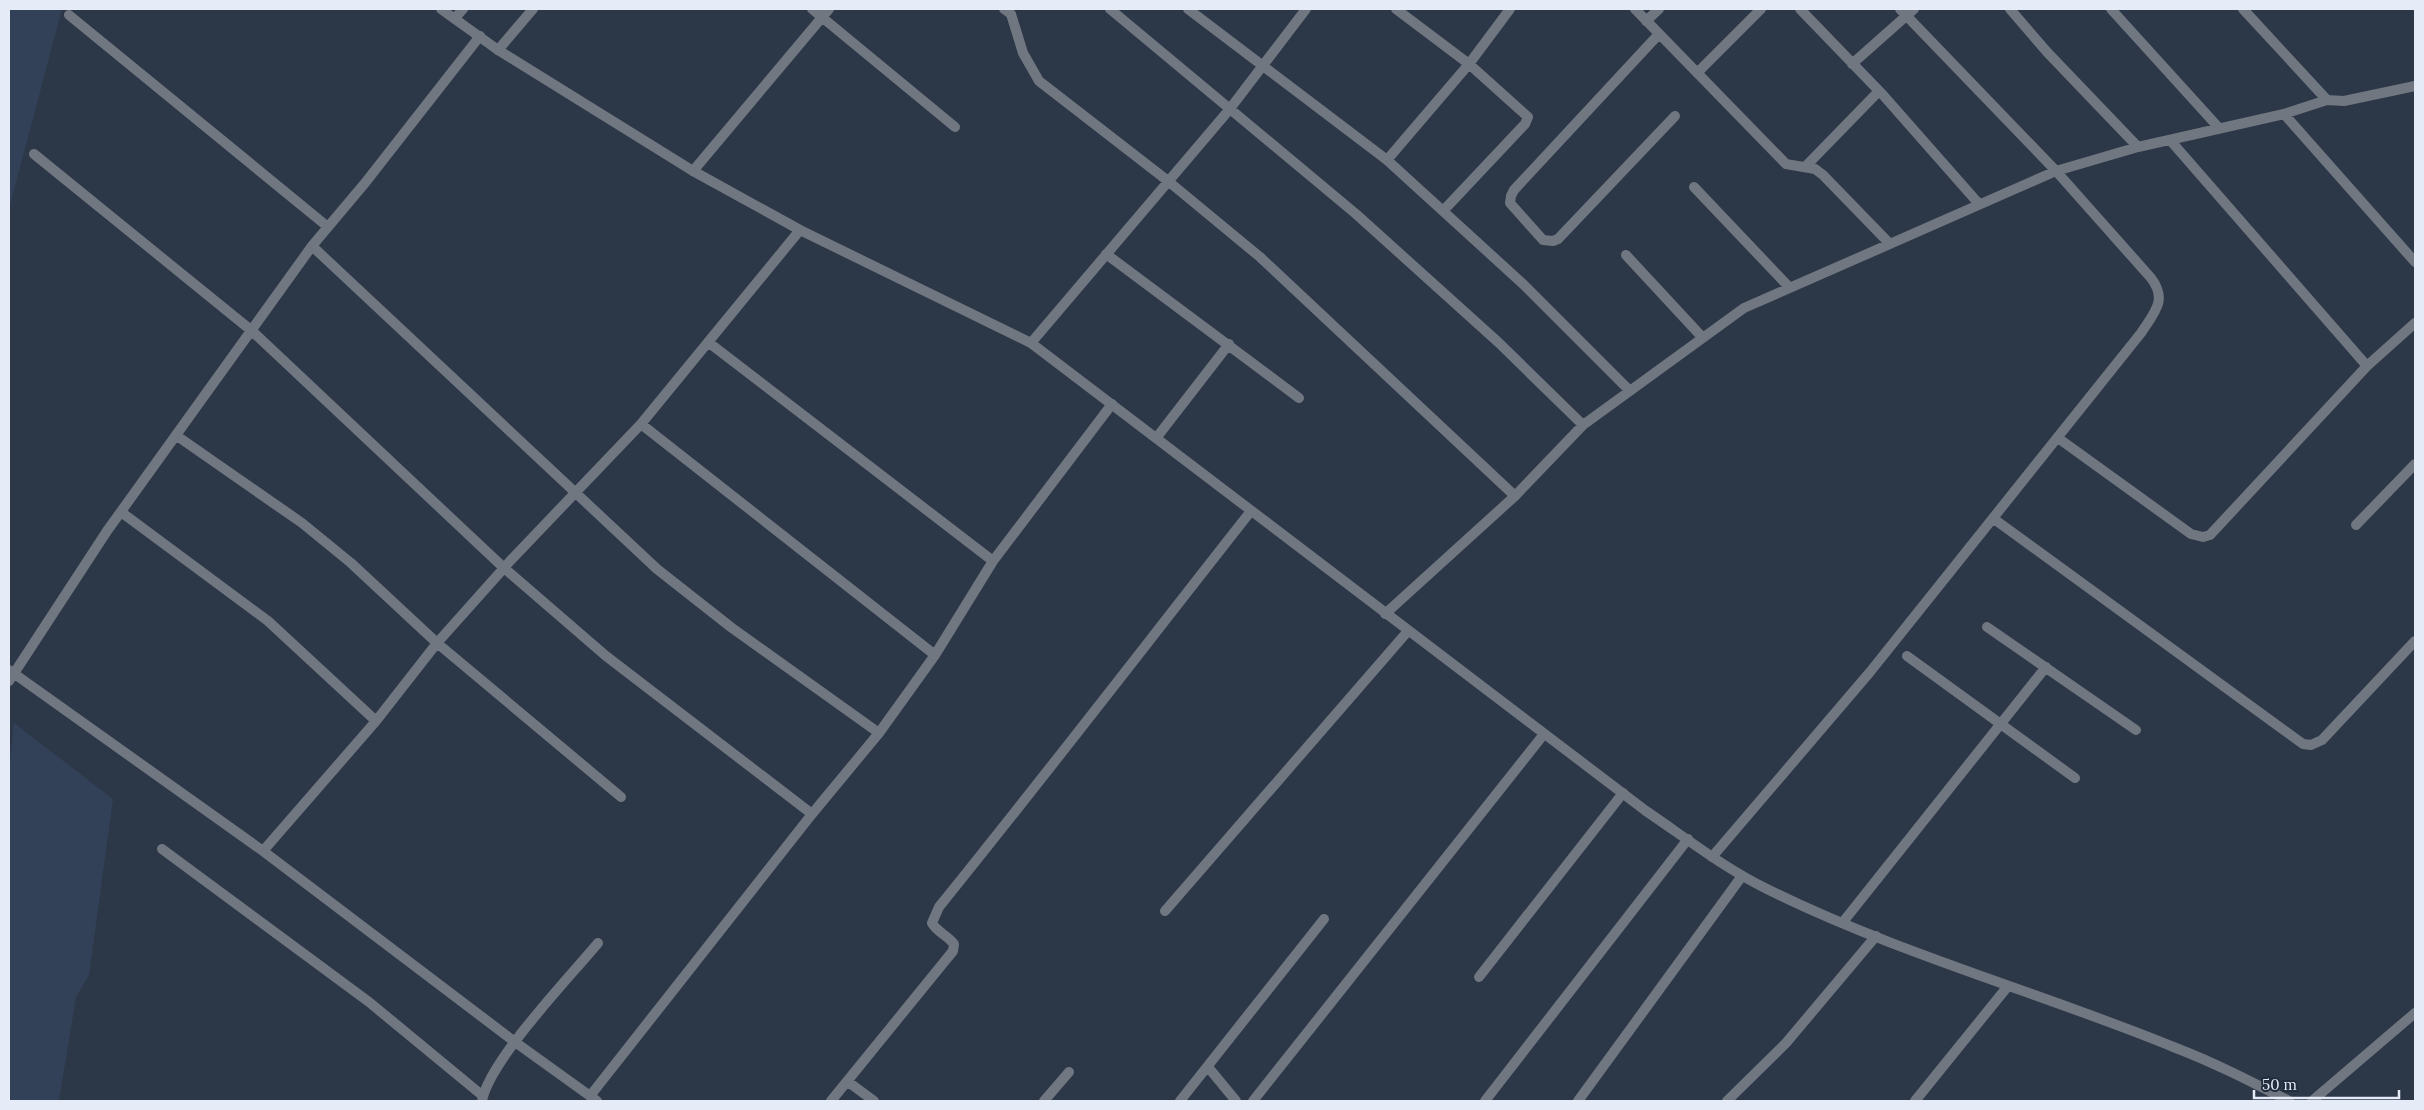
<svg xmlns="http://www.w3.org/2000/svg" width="2424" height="1110" viewBox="0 0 2424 1110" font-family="Lora,serif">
<rect width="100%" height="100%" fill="#2c3748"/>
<path fill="#324158" d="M 9,9 L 62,9 L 9,209 Z
M 14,723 L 113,799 L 89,975 L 76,997 L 59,1101 L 9,1101 L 9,770 Z"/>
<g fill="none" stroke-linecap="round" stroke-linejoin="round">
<path stroke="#717780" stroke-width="10" d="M 812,9 L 955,127
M 1004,9 L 1011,14 L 1023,53 L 1039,81 L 1168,181 L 1260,257 L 1515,496
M 1110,9 L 1356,214 L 1498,342 L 1583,425
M 1188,9 L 1387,160 L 1469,64 L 1510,9
M 1396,9 L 1469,64 L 1528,117 L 1525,124 L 1443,211
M 1635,9 L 1786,164 L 1815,169 L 1823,175 L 1890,244
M 1800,9 L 1883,95 L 1979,204
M 2010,9 L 2047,52 L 2138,147
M 2111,9 L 2219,128
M 2243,9 L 2327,100 L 2344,101 L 2415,86
M 69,15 L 328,227
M 455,18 L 463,9
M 1646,21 L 1659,9
M 1659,34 L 1514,190 L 1511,196 L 1510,203 L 1543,240 L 1553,241 L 1558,239 L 1675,116
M 498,50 L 533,9
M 1852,64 L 1914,9
M 1697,73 L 1761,9
M 2284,114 L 2415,262
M 2170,140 L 2367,366
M 34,154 L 252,331 L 504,568 L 606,656 L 812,814
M 1387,160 L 1523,284 L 1630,391
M 1805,167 L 1879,91
M 693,171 L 829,9
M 1694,187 L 1789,287
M 312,246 L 657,569 L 732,628 L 879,733
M 1106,254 L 1299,398
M 1626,255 L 1702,337
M 708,342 L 993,561
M 1031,343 L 1229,110 L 1306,9
M 641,424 L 935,655
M 177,436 L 302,523 L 351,563 L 437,643 L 621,797
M 1157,437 L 1229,344
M 2058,438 L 2191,534 L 2203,537 L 2210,535 L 2367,366 L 2415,323
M 121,512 L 268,621 L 376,721
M 1994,519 L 2303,744 L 2311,745 L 2322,740 L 2415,641
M 2356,525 L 2415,464
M 1385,614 L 1515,496 L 1583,425 L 1744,308 L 2056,171 L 2138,147 L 2284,114 L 2327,100
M 1987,627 L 2136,730
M 1907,656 L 2075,778
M 9,670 L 263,851 L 515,1042 L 597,1101
M 9,681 L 107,531 L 312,246 L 365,183 L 480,36
M 162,849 L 369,1002 L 483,1096
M 263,851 L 376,721 L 437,643 L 511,560 L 641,424 L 800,230
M 1712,857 L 1870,672 L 2141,333 C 2154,313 2168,300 2151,278 L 2056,171 L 1900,9
M 1165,911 L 1408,631
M 1843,922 L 2046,667
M 1479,977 L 1623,793
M 1208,1067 L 1236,1101
M 847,1081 L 874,1101
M 590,1096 L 812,814 L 879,733 L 935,655 L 993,561 L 1112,404
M 482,1101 C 489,1061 569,978 598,943
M 831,1101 L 953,951 L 954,944 C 947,935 937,932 932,923 L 939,907 C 1045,776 1147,643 1251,511
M 1044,1101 L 1069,1072
M 1180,1101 L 1324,919
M 1253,1101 L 1544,734
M 1485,1101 L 1688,839
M 1578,1101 L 1742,876
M 1727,1101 L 1786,1043 L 1876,936
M 1915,1101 L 2008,986
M 2312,1101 L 2415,1013"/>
<path stroke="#717780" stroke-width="10" d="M 441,9 L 498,50 L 693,171 L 800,230 L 1031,343 L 1646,811 C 1686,838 1724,868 1767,889 C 1898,954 2042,993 2176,1048 C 2215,1063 2252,1082 2289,1101"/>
</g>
<rect width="2424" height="1110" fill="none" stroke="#e5ecf7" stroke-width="20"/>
<path d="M2254 1090v8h145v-8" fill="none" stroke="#e5ecf7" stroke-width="2.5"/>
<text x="2262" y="1090" font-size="15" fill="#e5ecf7" stroke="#222d3e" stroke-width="4" paint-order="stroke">50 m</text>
</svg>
